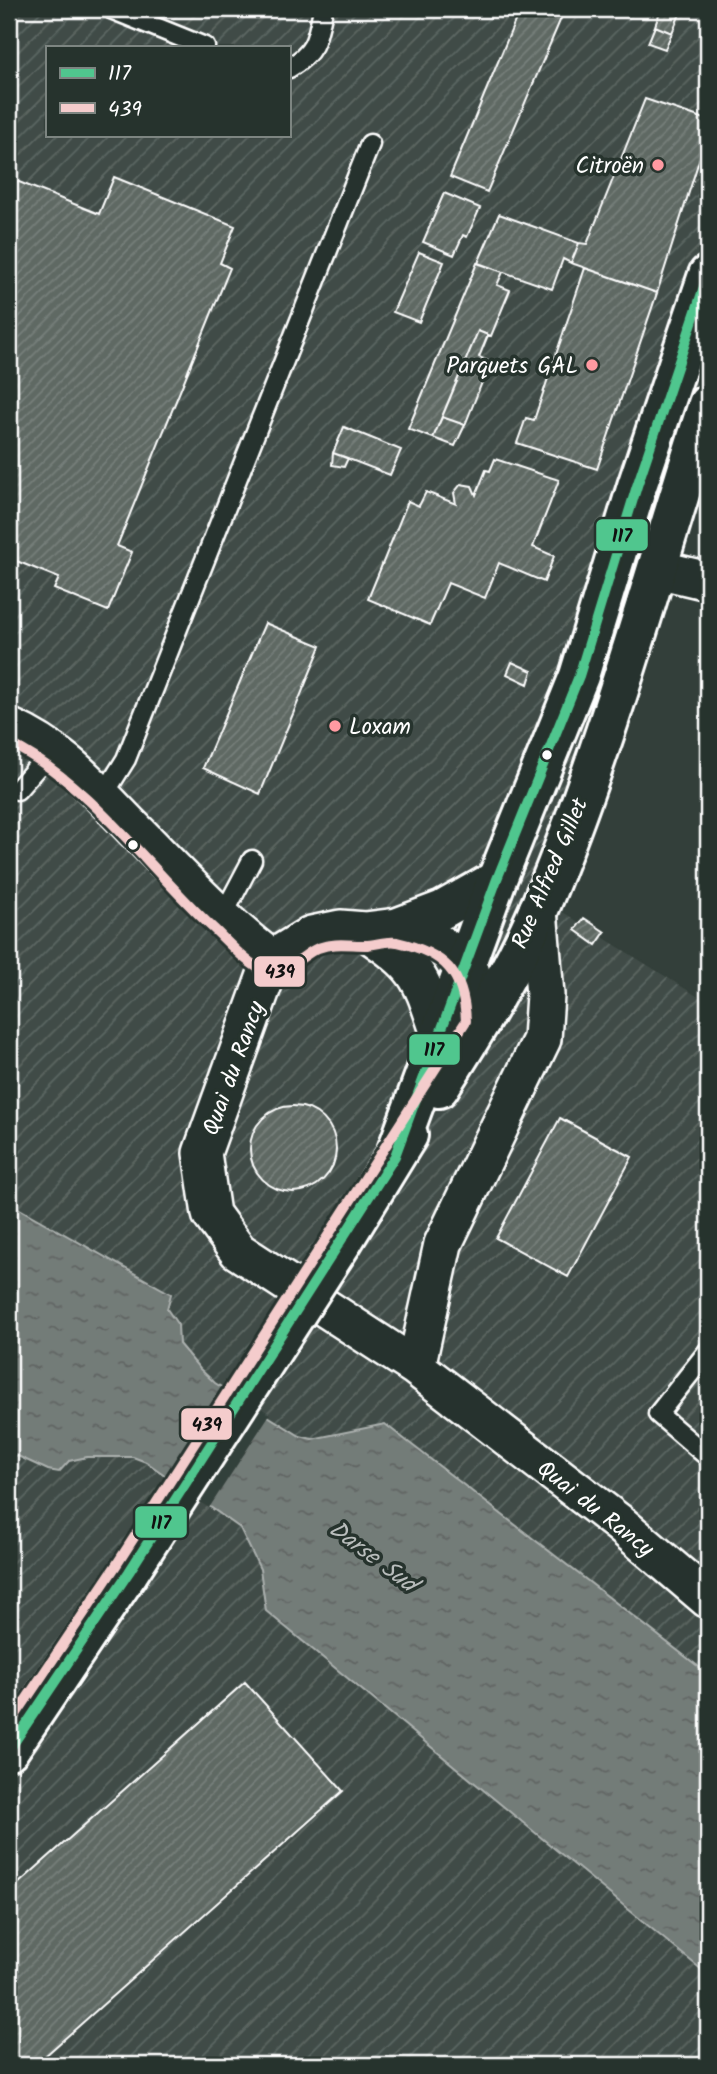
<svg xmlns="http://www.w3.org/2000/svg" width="717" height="2074" viewBox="0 0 717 2074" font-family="Kalam,sans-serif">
<defs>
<pattern id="industrial-furrows" width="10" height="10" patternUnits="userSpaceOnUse" patternTransform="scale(1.75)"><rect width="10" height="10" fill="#404c47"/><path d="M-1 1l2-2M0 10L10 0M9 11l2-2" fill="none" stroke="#5d6763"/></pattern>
<pattern id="water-ripples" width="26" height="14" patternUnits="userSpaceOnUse" patternTransform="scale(1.75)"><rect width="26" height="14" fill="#737b78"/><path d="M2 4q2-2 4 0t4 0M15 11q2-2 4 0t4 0" fill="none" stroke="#606462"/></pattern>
<pattern id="building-hatch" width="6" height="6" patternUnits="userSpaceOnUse" patternTransform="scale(1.75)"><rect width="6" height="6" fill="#5f6964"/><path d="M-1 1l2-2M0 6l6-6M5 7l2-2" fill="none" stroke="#77807b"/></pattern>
</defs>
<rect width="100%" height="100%" fill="#333f3a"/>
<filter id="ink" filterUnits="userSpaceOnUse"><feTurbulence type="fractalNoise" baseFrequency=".0143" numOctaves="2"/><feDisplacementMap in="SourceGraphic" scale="14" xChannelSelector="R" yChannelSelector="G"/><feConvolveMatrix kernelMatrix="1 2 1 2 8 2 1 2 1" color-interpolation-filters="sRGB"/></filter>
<g filter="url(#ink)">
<path fill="url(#industrial-furrows)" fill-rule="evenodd" d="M 9,9 L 708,9 L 708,384 L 553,906 L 708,1003 L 708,2065 L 9,2065 ZM 47,47 L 289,47 L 289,135 L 47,135 Z"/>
<path fill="url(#water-ripples)" stroke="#abb0ae" stroke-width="2" d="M 9,1203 L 171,1294 L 167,1309 L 178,1325 L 179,1344 L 200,1369 L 215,1383 L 300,1436 L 312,1439 L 385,1424 L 708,1674 L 708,1975 L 266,1611 L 260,1569 L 240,1528 L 146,1462 L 133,1457 L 87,1457 L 69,1461 L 59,1472 L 48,1470 L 9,1452 Z"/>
<path fill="#333f3a" d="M 223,1384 L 270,1414 L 209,1508 L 163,1478 Z"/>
<path fill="url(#building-hatch)" stroke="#fff" stroke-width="2" d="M 520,9 L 565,9 L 487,192 L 450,177 Z
M 661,9 L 682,9 L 672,33 L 655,26 Z
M 655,26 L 672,33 L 665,49 L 648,43 Z
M 645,99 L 708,120 L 708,132 L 657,293 L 571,263 L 579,243 L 587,244 Z
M 114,177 L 235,226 L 220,263 L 230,268 L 117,546 L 132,552 L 108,611 L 54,589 L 59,578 L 9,558 L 9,178 L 99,214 Z
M 444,193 L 480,208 L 467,237 L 463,235 L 454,255 L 423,242 Z
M 499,214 L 579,243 L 571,263 L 563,259 L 552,289 L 478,263 Z
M 419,252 L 444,262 L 419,322 L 393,312 Z
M 477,263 L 503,272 L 497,285 L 510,290 L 491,336 L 478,331 L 433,438 L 408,429 Z
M 585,268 L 657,293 L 597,469 L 517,443 L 526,418 L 534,420 Z
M 478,331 L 488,335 L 479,357 L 490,362 L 465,425 L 442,417 Z
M 442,417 L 465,425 L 455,446 L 433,438 Z
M 344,427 L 401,450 L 390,475 L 333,453 Z
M 333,453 L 348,458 L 344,467 L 332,465 Z
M 495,459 L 559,480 L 533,547 L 554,556 L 544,582 L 499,563 L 485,598 L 448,583 L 430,625 L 368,599 L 408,501 L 419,506 L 426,492 L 456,504 L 454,493 L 461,484 L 472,486 L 476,495 L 486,470 L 490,471 Z
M 265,623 L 321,646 L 260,794 L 203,768 Z
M 512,662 L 532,671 L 528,684 L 507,674 Z
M 584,918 L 605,932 L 596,945 L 575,930 Z
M250 1149a43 43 0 1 1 86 0a43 43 0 1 1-86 0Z
M 560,1118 L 632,1157 L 568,1277 L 496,1238 Z
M 245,1682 L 343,1791 L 35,2065 L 9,2065 L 9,1892 Z"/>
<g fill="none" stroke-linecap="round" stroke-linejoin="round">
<defs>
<path id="service" d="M 111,9 L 205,47
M 289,68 C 316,52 317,39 323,9
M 17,790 L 52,750
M 103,796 L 126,759 L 370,144
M 222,917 L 252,860
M 708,1351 L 658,1414 L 708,1457"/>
<path id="minor" d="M 657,569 L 708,581
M 9,727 C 63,751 92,786 132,827 C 177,872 221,921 272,959
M 397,927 L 442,910 L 497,879
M 365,931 C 421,969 420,975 441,1037
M 272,959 L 202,1153 L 211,1214 L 238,1251 L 416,1367 L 619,1523 L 708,1599
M 272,959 L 311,935 L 340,929 L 365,931 L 397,927 L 440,944 L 468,963 L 476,990
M 416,1367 L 443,1244 L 542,1039 L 545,995 L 538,910"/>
<path id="secondary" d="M 439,1088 C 476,1030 513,970 540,907 C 608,746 654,571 708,404
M 395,1156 L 497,879 L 579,676 L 637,486 L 708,275
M 343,1241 L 408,1135
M 9,1750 L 129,1572"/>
</defs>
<use href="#service" stroke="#fff" stroke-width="23"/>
<use href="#minor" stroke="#fff" stroke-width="42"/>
<use href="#secondary" stroke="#fff" stroke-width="44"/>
<use href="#service" stroke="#26332d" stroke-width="18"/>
<use href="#minor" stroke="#26332d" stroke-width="37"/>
<use href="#secondary" stroke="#26332d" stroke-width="38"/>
<defs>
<path id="secondary-bridge" d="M 129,1572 L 343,1241"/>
</defs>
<use href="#secondary-bridge" stroke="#fff" stroke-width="44" stroke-linecap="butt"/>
<use href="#secondary-bridge" stroke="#26332d" stroke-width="38"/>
<defs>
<path id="bus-1" d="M 9,1750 L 129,1572 L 395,1156 L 497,879 L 579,676 L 637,486 L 708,275"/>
<path id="bus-2" d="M 9,743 C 89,782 148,868 213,928 C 228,942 247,964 266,972 C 282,979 304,953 318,948 C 334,942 349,945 365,945 C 375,945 387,940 397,942 C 445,953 464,973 466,1021 L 117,1564 L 9,1725"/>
</defs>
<use href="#bus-1" stroke="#26332d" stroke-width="16"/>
<use href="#bus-2" stroke="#26332d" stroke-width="16"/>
<use href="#bus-1" stroke="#50c68e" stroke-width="10"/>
<use href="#bus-2" stroke="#f4cccc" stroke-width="10"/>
</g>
</g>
<g fill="#ff9aa2" stroke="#26332d" stroke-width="2.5">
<circle cx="658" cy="165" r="7"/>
<circle cx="592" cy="365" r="7"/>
<circle cx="335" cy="726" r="7"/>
</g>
<g fill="#fff" stroke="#26332d" stroke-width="2.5">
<circle cx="547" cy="755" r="6"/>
<circle cx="133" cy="845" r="6"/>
</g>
<g text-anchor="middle" stroke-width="7" stroke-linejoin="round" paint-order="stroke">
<g font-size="23" fill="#fff" stroke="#26332d" text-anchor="end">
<text x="644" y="173">Citroën</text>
<text x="578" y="373">Parquets GAL</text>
<text x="349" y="734" text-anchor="start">Loxam</text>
</g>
<g font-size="23" fill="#fff" stroke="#26332d">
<text transform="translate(549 873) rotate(-67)" y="8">Rue Alfred Gillet</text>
<text transform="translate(233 1068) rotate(-70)" y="8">Quai du Rancy</text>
<text transform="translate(596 1508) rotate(38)" y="8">Quai du Rancy</text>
</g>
<g font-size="24" font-style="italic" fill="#b9bdbc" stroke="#26332d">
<text transform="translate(373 1556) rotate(37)" y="8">Darse Sud</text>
</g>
</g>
<g stroke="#26332d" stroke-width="2.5">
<rect x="595" y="518" width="54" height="34" rx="7" fill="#50c68e"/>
<rect x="253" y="955" width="53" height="33" rx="7" fill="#f4cccc"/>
<rect x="408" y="1033" width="53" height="33" rx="7" fill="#50c68e"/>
<rect x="180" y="1407" width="53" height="34" rx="7" fill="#f4cccc"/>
<rect x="134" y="1505" width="54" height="34" rx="7" fill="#50c68e"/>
</g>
<g font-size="19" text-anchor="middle" font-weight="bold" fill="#111">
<text x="622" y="542">117</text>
<text x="280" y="978">439</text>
<text x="434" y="1056">117</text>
<text x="207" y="1431">439</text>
<text x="161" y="1529">117</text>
</g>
<rect width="717" height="2074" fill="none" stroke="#26332d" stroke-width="35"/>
<rect x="18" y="18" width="682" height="2039" fill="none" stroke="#fff" stroke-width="2.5" filter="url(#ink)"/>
<rect x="46" y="46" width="245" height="91" fill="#26332d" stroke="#7d8581" stroke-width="2"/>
<rect x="60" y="68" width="35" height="10" fill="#50c68e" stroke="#7d8581" stroke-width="2"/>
<text x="108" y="80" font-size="21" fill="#ffffff">117</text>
<rect x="60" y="103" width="35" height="10" fill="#f4cccc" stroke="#7d8581" stroke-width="2"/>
<text x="108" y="116" font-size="21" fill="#ffffff">439</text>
</svg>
